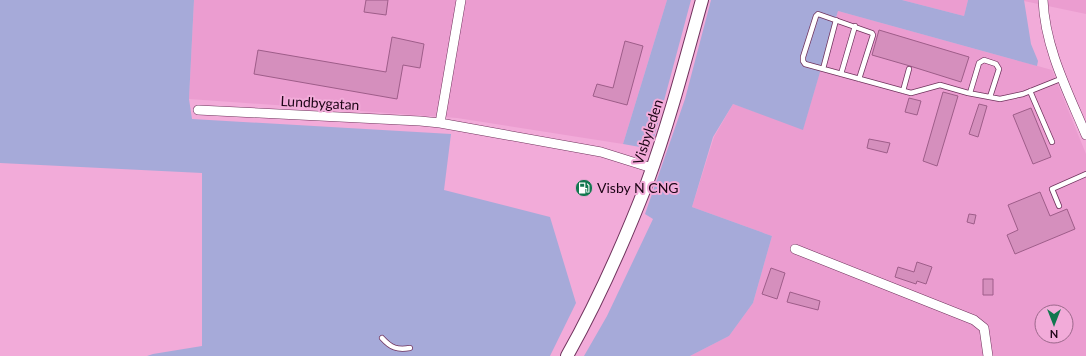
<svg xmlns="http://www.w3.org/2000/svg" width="1086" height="356" viewBox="0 0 1086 356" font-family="Lato,sans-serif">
<rect width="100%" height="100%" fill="#f2abd9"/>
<path fill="#eb9dd0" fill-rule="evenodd" d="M 194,0 L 667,0 L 623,144 L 457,118 L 189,99 Z
M 902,0 L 968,0 L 964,16 Z
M 1024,0 L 1086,0 L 1086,14 L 1024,1 Z
M 838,11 L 1052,70 L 1086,154 L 1086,356 L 690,356 L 729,336 L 753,303 L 772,236 L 692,207 L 714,137 L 733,104 L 803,129 ZM 1042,312 L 1066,312 L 1066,336 L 1042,336 Z"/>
<path fill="#a6aad9" d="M 0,0 L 194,0 L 189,99 L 192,119 L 451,134 L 444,190 L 550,217 L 576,303 L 550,356 L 147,356 L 153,354 L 202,346 L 202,173 L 0,163 Z
M 667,0 L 691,0 L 654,138 L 640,147 L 623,144 Z
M 711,0 L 902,0 L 964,16 L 968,0 L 1024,0 L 1031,44 L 1038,61 L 1037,66 L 838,11 L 803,130 L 733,104 L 713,137 L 692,207 L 772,236 L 753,303 L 729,336 L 690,356 L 584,356 L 607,316 L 653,219 L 645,214 L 685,99 Z"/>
<path fill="#d58fbd" stroke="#9e5d89" d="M 366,0 L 388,0 L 386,15 L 364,12 Z
M 879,30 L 969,57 L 961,82 L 910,66 L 872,55 Z
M 392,37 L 424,44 L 420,68 L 403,65 L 397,99 L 254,74 L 258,50 L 386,72 Z
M 625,41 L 643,46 L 627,105 L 593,96 L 597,84 L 613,88 Z
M 943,92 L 958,96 L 937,166 L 923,161 Z
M 909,98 L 921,101 L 917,115 L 905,112 Z
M 979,104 L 987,106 L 978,137 L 969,134 Z
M 1031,108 L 1051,157 L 1033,164 L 1013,115 Z
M 869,139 L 890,143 L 887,153 L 867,148 Z
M 1040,192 L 1050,216 L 1067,209 L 1075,229 L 1015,254 L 1007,235 L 1018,230 L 1008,205 Z
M 969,214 L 976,215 L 974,224 L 967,222 Z
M 917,262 L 932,267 L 926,284 L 917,281 L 916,284 L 895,277 L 898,267 L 914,272 Z
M 771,268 L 785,273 L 777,299 L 762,294 Z
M 983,279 L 993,279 L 993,295 L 983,295 Z
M 790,292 L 820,301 L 818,310 L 787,302 Z"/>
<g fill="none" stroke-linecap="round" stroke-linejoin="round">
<defs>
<path id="service" d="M 823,69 L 836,20
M 841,74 L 855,26
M 859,79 L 873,35 L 872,33 L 818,14 L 816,16 L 803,57 L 803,61 L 805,64 L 911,93 L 940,85 L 968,93 L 1000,99 L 1023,94 L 1063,78
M 903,91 L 909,69
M 1030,91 L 1052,142
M 970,93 L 979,63 L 984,60 L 996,64 L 999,69 L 990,97
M 1059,206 L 1052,189 L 1086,174
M 382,338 C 391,348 397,350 410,348"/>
<path id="minor" d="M 1043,0 C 1045,48 1068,92 1086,135
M 198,110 L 420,121 L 440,123 L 601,152 L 652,168
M 440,123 L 461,0
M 795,249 L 974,320 L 984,328 L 988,356"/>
<path id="secondary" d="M 567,356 C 598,301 624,242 647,183 C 669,123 685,61 702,0"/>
</defs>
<use href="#service" stroke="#70335d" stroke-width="6"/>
<use href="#minor" stroke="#70335d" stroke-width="10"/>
<use href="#secondary" stroke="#70335d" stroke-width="14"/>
<use href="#service" stroke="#fff" stroke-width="4.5"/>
<use href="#minor" stroke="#fff" stroke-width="9"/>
<use href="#secondary" stroke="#fff" stroke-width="12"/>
</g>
<defs>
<symbol id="fuel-disc" viewBox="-11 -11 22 22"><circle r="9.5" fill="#12774f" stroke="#f2abd9"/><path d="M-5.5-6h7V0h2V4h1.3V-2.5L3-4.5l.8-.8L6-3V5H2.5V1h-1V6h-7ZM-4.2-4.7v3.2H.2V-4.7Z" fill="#fff"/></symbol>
</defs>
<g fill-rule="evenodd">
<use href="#fuel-disc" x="574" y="178" width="20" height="20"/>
</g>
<g text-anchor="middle" stroke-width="4" stroke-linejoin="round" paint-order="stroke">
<g font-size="14" fill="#1c0415" stroke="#f2abd9">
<text transform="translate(320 103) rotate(3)" y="5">Lundbygatan</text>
<text transform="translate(648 132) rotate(-72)" y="5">Visbyleden</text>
</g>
<g font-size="14" fill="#1c0415" stroke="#f2abd9" text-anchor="start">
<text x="597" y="193">Visby N CNG</text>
</g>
</g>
<g transform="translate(1054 324) rotate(180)"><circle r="19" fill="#f2abd9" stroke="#9c688b"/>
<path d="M0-3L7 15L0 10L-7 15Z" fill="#12774f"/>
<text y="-6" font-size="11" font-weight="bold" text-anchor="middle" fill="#1c0415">N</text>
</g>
</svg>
